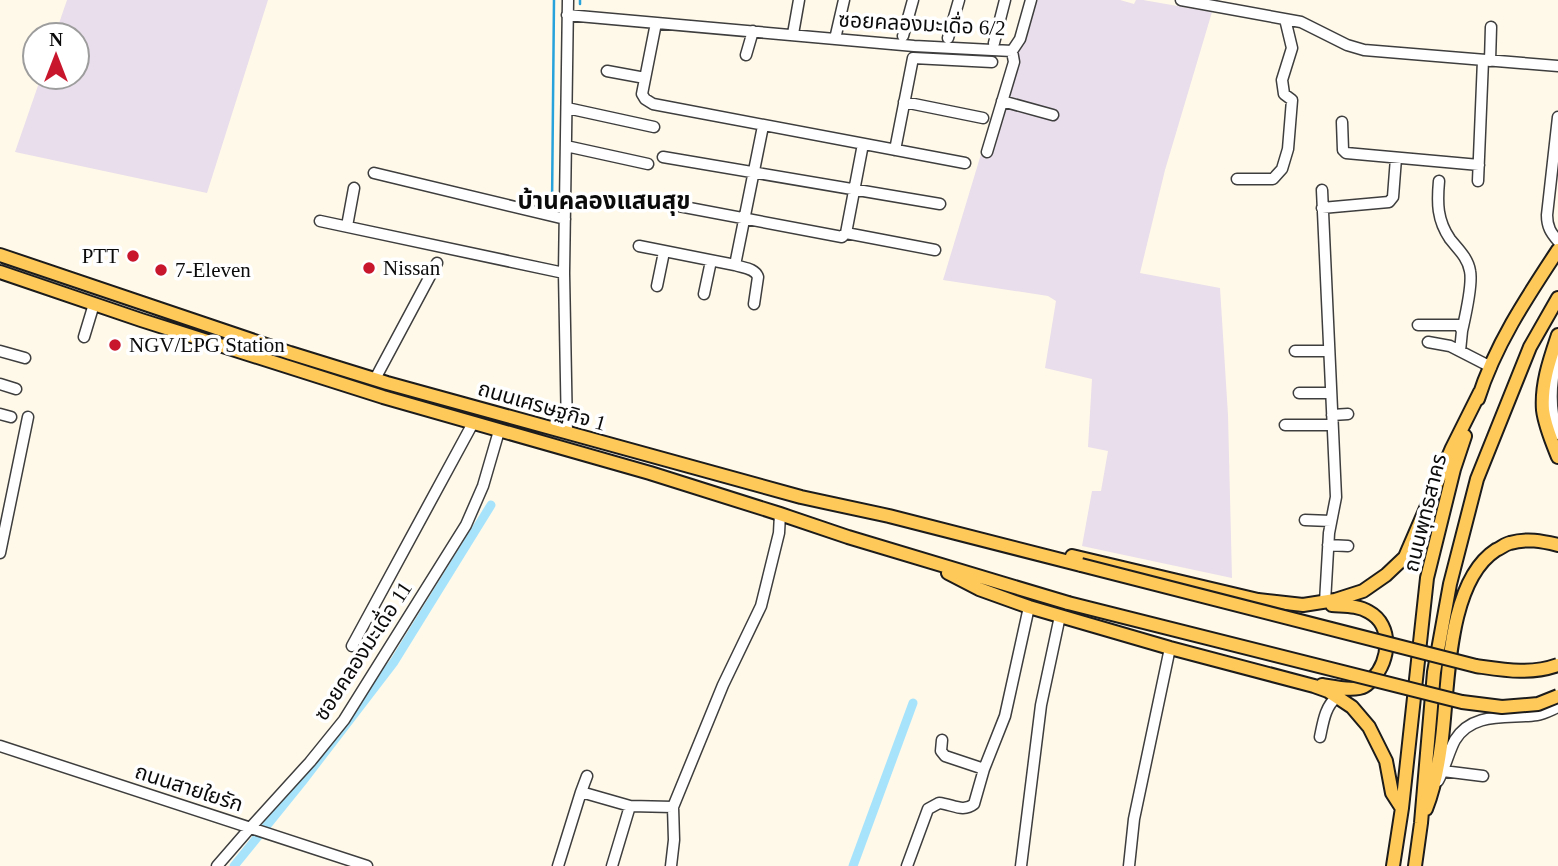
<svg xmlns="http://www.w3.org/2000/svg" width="1558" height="866" viewBox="0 0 1558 866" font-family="'Times New Roman','Noto Sans Thai',serif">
<rect width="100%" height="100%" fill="#fff9e9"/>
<path fill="#e9deeb" d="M 67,0 L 268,0 L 207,193 L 15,152 L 41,77 L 77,77 L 77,35 L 55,35 Z
M 1033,0 L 1120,0 L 1134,4 L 1136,0 L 1143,0 L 1212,12 L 1165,170 L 1140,273 L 1220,288 L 1228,415 L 1232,578 L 1082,546 L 1092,491 L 1101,491 L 1108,451 L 1088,447 L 1092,379 L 1045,368 L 1056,301 L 1048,296 L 943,280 L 1010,58 Z"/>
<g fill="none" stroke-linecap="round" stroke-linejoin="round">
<path stroke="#27a2db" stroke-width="2.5" d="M 580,4 L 580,0
M 552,206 L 554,0"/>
<path stroke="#a7e4fc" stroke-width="9" d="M 234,866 L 302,782 L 394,662 L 491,505
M 853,866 L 913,703"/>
<defs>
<path id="minor" d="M 1181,0 L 1301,22 L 1347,45 L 1364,50 L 1558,66
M 567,15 L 914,46 L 1012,51 L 1020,39 L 1031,0
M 656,23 L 642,94 L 645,99 L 653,104 L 965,163
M 793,34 L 799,0
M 903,36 L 913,0
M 948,38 L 959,0
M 835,39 L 844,0
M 994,43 L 1005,0
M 746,55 L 753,31
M 1490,61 L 1491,27
M 607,71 L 645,78
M 1002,101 L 1053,115
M 904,102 L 983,118
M 567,108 L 654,127
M 1558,117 L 1547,215 C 1547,227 1551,233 1558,241
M 1342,122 L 1343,150 L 1346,153 L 1479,165
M 566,146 L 648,164
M 895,150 L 913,58 L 992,62
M 987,152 L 1014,62 L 1012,51
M 663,157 L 940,204
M 374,173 L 565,219
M 1237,179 L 1273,179 L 1282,169 L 1288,149 L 1292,100 L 1284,94 L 1282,80 L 1292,48 L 1285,19
M 1439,181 C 1437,203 1437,220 1450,239 C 1458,249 1468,258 1470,271 C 1473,285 1465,317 1462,331
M 1478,181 L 1483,60
M 1322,190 L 1336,497 L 1329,533 L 1325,602
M 647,200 L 842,237 L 846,233 L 863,144
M 1322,208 L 1389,202 L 1393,197 L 1396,158
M 320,221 L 564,273
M 347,226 L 354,188
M 846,233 L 935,250
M 639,246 L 735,265 L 763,126
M 735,265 C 743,268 755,268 758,277 L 754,304
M 657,286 L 664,252
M 704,294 L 711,261
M 1418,325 L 1459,325 L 1462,331 L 1460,351
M 84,337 L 94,304
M 1428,342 L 1450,346 L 1491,367
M 0,351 L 25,358
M 1295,351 L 1329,351
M 1558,353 C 1551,379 1548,407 1558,434
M 375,379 L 437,263
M 0,384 L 16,389
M 1299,393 L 1331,393
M 0,414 L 11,417
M 1332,415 L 1348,414
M 1285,425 L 1332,425
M 567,433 L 564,273 L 568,0
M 1305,520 L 1331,521
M 1328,545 L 1348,546
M 0,553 L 28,417
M 352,646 L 473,423
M 1320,737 C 1323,723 1325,706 1337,697
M 942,740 L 941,751 L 945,756 L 984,769
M 0,746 L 367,866
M 1443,771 L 1483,776
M 587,776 L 581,792 L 630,806 L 673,807
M 1438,781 C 1445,768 1449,751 1455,740 C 1473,711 1508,719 1537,715 C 1544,714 1551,710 1558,707
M 217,866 L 250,828 L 310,762 L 344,720 L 466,525 L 483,486 L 499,431
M 558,866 L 581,792
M 612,866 L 630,806
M 671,866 L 674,840 L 673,807 L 723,685 L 761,606 L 779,533 L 780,514
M 907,866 L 928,809 L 939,803 C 952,804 963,813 974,804 L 984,769 L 1005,716 L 1029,607
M 1021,866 L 1041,705 L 1060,616
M 1129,866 L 1134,819 L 1170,648"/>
<path id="major" d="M 0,255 L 290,353 L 387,383 L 801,497 L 889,516 L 1081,565
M 0,272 L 141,320 L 383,397 L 650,473 L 780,514 L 848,537 L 1068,603
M 1558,335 C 1550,359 1541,384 1543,410 C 1545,426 1552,442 1558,457
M 1478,399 C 1495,345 1527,297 1558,250
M 1072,556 L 1258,600 L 1303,605 L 1335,600 L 1363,591 L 1386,575 L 1405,557 L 1452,448 L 1480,392
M 948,573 L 979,589 L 1029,607 L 1170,648 L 1314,686 L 1328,691 L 1352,707 L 1369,727 L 1386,761 L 1392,793 L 1401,807
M 1322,685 C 1334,687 1354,692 1365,686 C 1366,686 1373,679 1373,678 C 1390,661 1393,625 1369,612 C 1358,605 1344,606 1332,605
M 1426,809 C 1434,789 1438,768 1441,746 C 1449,692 1445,583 1496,550 C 1501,548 1505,544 1510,543 C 1527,538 1542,541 1558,545
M 1393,866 L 1402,808 L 1427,578 L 1454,469 L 1465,436
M 1415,866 L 1421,823 L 1434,672 L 1450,584 L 1477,479 L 1530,347 L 1558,298"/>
</defs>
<use href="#minor" stroke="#3e3e3e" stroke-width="13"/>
<use href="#major" stroke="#1c1c1c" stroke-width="16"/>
<use href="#minor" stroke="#fff" stroke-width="10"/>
<use href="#major" stroke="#ffc959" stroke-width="12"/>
<defs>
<path id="major-bridge" d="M 1081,565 L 1476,666 C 1504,670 1530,675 1558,665
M 1068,603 L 1462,702 L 1502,707 L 1538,704 L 1558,696"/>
</defs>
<use href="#major-bridge" stroke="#1c1c1c" stroke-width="16" stroke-linecap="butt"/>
<use href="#major-bridge" stroke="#ffc959" stroke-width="12"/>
</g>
<g fill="#c8162d" stroke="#fff" stroke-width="2.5">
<circle cx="133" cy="256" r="7"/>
<circle cx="369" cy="268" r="7"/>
<circle cx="161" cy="270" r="7"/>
<circle cx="115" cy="345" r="7"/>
</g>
<g text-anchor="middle" stroke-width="7" stroke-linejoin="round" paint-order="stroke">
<g font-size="21" fill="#0b0b0b" stroke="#fff">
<text transform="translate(922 24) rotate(3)" y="7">ซอยคลองมะเดื่อ 6/2</text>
<text transform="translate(542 406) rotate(16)" y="7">ถนนเศรษฐกิจ 1</text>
<text transform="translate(1425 513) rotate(-76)" y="7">ถนนพุทธสาคร</text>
<text transform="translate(363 651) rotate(-57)" y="7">ซอยคลองมะเดื่อ 11</text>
<text transform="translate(189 788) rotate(18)" y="7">ถนนสายใยรัก</text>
</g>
<g font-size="21" fill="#0b0b0b" stroke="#fff" text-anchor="start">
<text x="119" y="263" text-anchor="end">PTT</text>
<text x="383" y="275">Nissan</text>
<text x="175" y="277">7-Eleven</text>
<text x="129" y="352">NGV/LPG Station</text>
</g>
<g font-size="24" font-weight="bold" fill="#0b0b0b" stroke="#fff">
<text x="604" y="209">บ้านคลองแสนสุข</text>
</g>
</g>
<g transform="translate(56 56)"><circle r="33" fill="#ffffff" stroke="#9d9d9d" stroke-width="2"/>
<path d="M0-5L12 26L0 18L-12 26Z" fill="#c8162d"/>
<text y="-10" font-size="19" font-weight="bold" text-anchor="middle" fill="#0b0b0b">N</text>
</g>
</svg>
